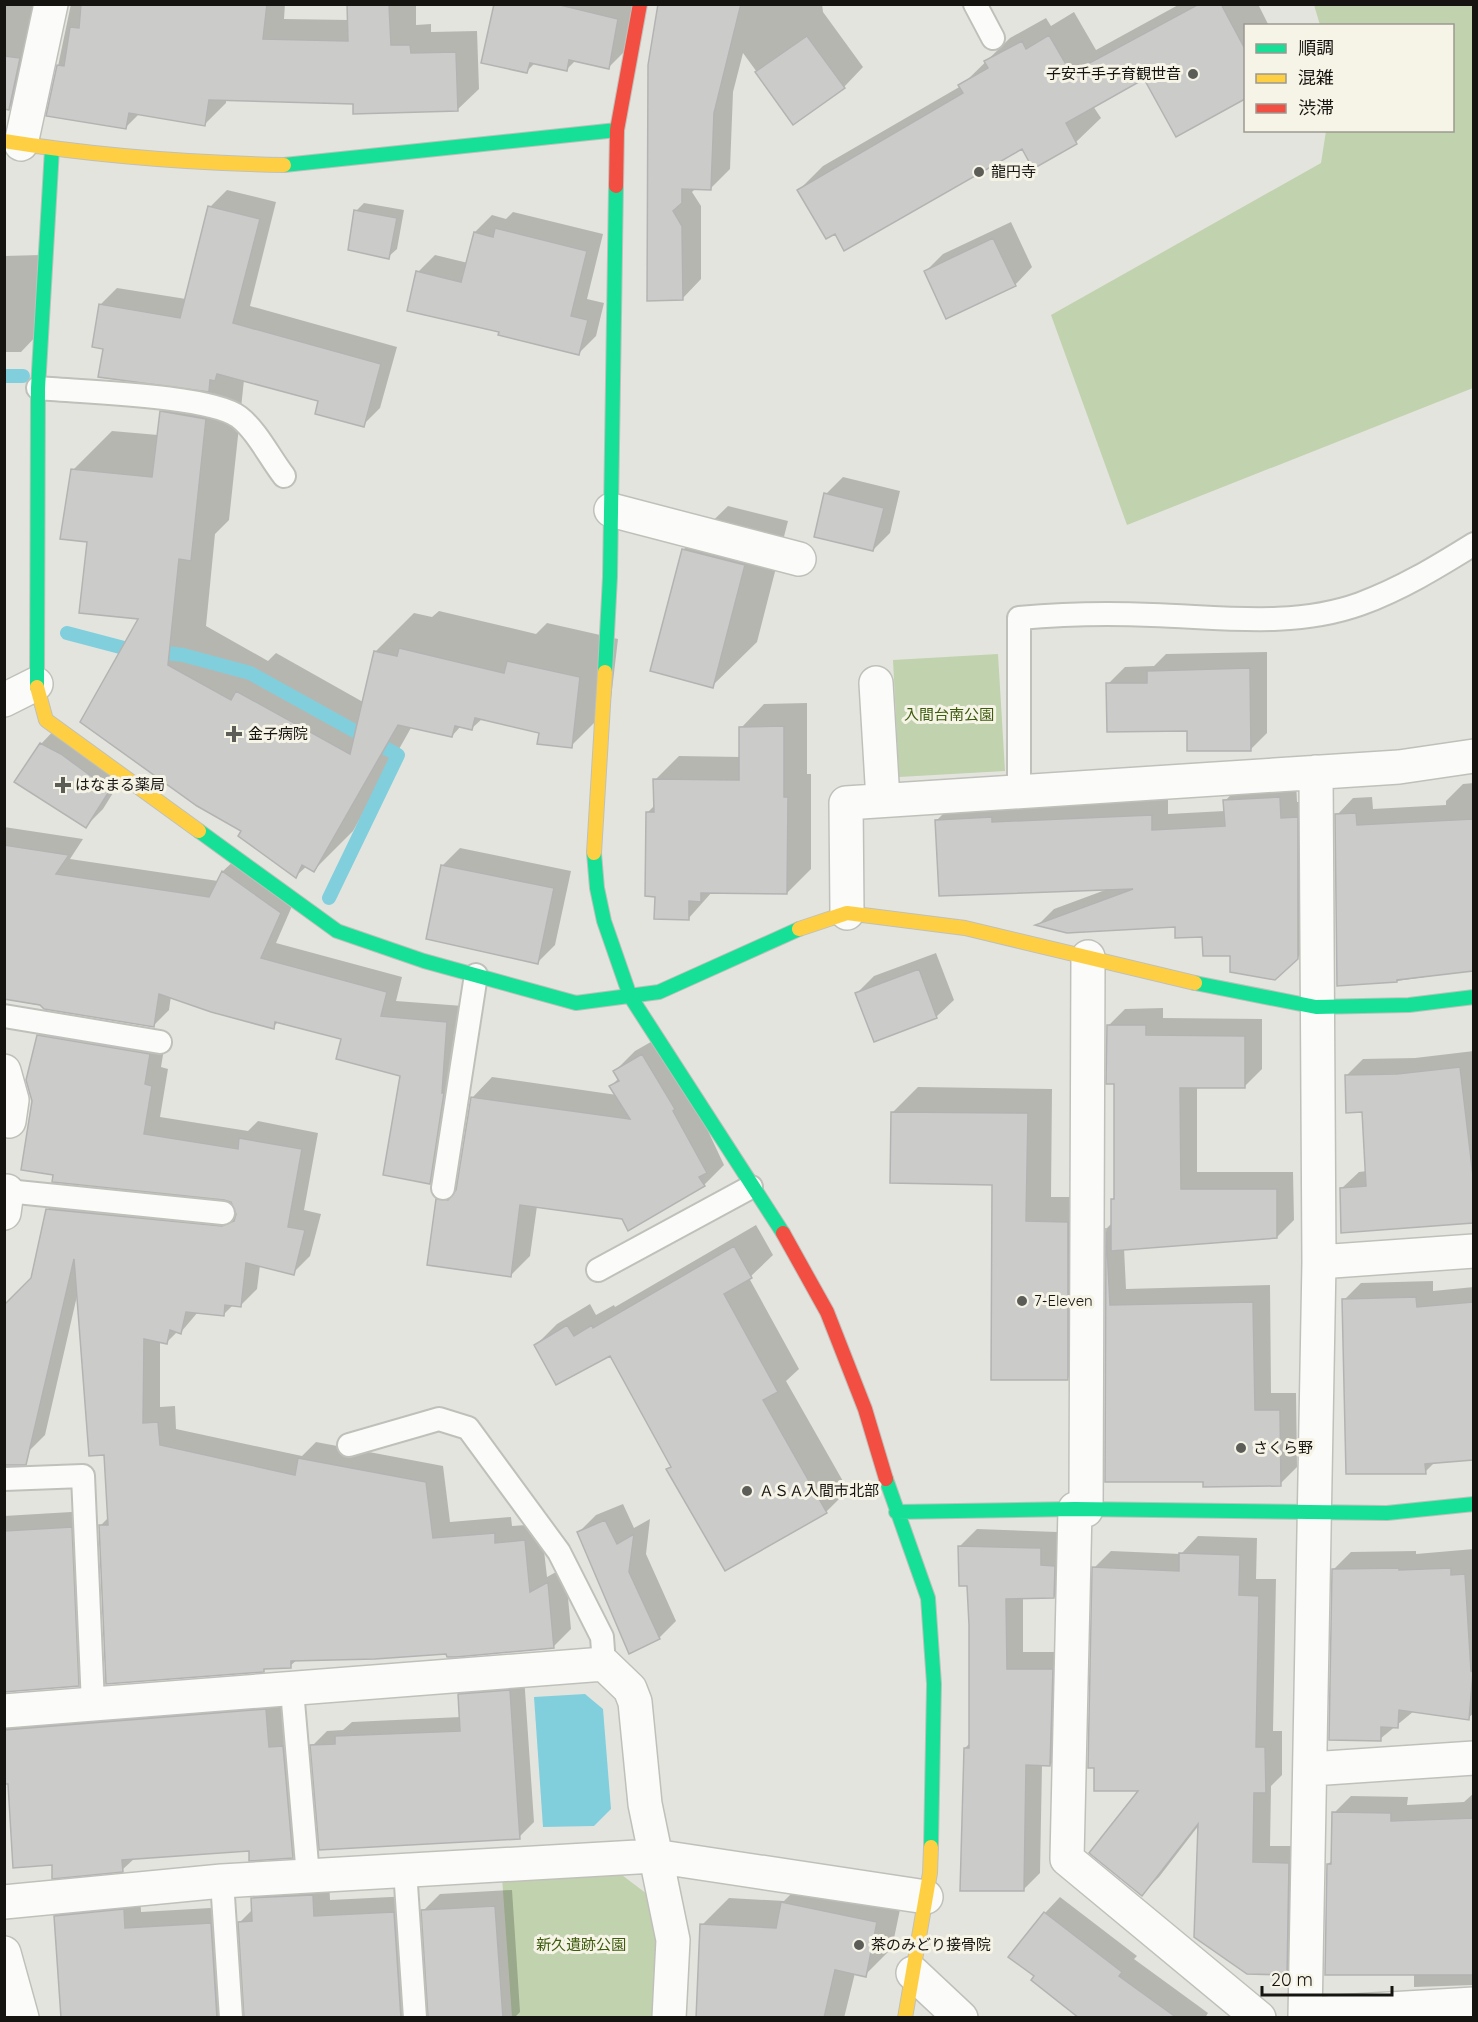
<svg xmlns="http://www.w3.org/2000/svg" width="1478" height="2022" viewBox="0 0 1478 2022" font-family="Quicksand,'Noto Sans JP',sans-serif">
<rect width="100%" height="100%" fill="#e4e4de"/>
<path fill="#c1d2ae" d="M 1314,5 L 1473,5 L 1473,388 L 1127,525 L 1051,315 L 1321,163 L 1326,131 L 1452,130 L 1452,26 L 1320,25 Z
M 998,654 L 1005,771 L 899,777 L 893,660 Z
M 614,1869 L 647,1894 L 657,1940 L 653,2017 L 512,2017 L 502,1877 Z"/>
<path fill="#81cfdd" d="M 585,1694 L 603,1709 L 611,1809 L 594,1826 L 543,1827 L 534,1697 Z"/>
<path fill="#0003" d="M 4,4 L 48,4 L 30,87 L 9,108 L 4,107 Z
M 71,4 L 285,4 L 284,19 L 349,20 L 348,4 L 416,4 L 416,25 L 431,24 L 431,32 L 477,31 L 479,89 L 457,110 L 354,102 L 226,99 L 226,103 L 204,125 L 139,114 L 126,127 L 48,114 Z
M 496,4 L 634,4 L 626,50 L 609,67 L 576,60 L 566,70 L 535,63 L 527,71 Z
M 659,4 L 822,4 L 823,12 L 863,67 L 844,87 L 794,123 L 743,53 L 733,92 L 730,169 L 711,188 L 696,188 L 692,192 L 701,206 L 701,279 L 682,299 L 649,299 Z
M 1180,4 L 1258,4 L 1269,26 L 1246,26 L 1246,97 L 1177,135 L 1144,77 L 1093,106 L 1101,118 L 1076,142 L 1034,167 L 1022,147 L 836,232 L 799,190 L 823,166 L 961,86 L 1010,38 L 1046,18 L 1051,26 L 1074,12 L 1096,50 Z
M 227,190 L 276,202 L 250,306 L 397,347 L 380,408 L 363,425 L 320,400 L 244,380 L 229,520 L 215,534 L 206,626 L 268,661 L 276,653 L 363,702 L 375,652 L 414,613 L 432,617 L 439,611 L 536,634 L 547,623 L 618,639 L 610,707 L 571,746 L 540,732 L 482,719 L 471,729 L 461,726 L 452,736 L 412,726 L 353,831 L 314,870 L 307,866 L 296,876 L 243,830 L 140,618 L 88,541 L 73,470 L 112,431 L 158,435 L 161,412 L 186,387 L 105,348 L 100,305 L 117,288 L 186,299 L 210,207 Z
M 364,203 L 404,210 L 397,249 L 388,257 L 356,211 Z
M 513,212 L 603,234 L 587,299 L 604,303 L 596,336 L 578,354 L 501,331 L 418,272 L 435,255 L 468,263 L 475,232 L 492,215 L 506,219 Z
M 1011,222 L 1032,267 L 1015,285 L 926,271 L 943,254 Z
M 41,255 L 40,332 L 21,352 L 4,352 L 4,256 Z
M 843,477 L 900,491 L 890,533 L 873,550 L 826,494 Z
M 728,506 L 788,521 L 757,642 L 712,686 L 683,550 Z
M 1267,652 L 1267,733 L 1250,750 L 1189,730 L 1108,684 L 1125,667 L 1154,666 L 1166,654 Z
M 807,703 L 807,774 L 811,774 L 811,869 L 787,893 L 712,892 L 688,919 L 656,896 L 647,813 L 655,805 L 655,780 L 679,756 L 741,757 L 741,728 L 764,704 Z
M 58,726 L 126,772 L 103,809 L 86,826 L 41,744 Z
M 1296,782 L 1297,802 L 1313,801 L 1314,941 L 1297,958 L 1203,936 L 1176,925 L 1038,925 L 1054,909 L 1108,889 L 936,821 L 953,804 L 1008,806 L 1168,799 L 1168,814 L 1225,811 L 1225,801 L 1241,784 Z
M 1474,783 L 1474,970 L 1397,981 L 1337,815 L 1353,798 L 1372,797 L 1373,809 L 1446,805 L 1446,801 L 1463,784 Z
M 4,827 L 83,839 L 70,859 L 218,881 L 223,871 L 239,856 L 296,897 L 276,943 L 402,977 L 396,1001 L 463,1006 L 445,1167 L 429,1183 L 402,1075 L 343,1038 L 279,1021 L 273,1027 L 171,996 L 169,1010 L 153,1026 L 4,999 Z
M 460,848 L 571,871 L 555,945 L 538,962 L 427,938 L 443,865 Z
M 936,953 L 954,1000 L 936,1017 L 857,993 L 874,976 Z
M 1163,1008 L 1163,1018 L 1262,1019 L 1262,1069 L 1245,1086 L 1197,1086 L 1197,1172 L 1293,1172 L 1294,1220 L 1277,1237 L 1124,1248 L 1126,1289 L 1270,1285 L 1271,1393 L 1296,1393 L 1297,1467 L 1280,1484 L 1205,1481 L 1106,1481 L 1107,1228 L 1112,1223 L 1112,1200 L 1116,1196 L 1115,1082 L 1108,1026 L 1125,1009 Z
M 56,1019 L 166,1037 L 161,1067 L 168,1069 L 160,1117 L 248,1131 L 258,1121 L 318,1133 L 304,1210 L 321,1214 L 310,1256 L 293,1273 L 260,1265 L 257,1289 L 240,1306 L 233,1305 L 223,1315 L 198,1312 L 181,1332 L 178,1331 L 167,1342 L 160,1341 L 160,1407 L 175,1406 L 176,1429 L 302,1456 L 316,1442 L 443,1466 L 450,1522 L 511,1517 L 512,1526 L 541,1524 L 547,1577 L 565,1567 L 571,1629 L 554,1646 L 298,1659 L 290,1666 L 266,1667 L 263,1670 L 100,1526 L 109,1517 L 105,1453 L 77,1296 L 45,1435 L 28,1452 L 33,1277 L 48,1209 L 65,1192 L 236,1210 L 232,1201 L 55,1174 L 34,1101 L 39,1036 Z
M 663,1035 L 724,1165 L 704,1185 L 623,1218 L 537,1206 L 530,1256 L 510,1276 L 438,1200 L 459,1180 L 472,1098 L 492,1077 L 617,1095 L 611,1086 L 619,1078 L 615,1071 L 635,1051 Z
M 1474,1051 L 1474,1221 L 1343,1232 L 1342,1188 L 1359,1172 L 1367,1171 L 1364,1111 L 1346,1076 L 1363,1059 L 1415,1058 Z
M 918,1087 L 1052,1089 L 1051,1197 L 1093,1197 L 1092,1354 L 1067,1379 L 993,1183 L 892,1113 Z
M 756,1225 L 773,1255 L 749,1278 L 799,1369 L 786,1381 L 848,1490 L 826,1512 L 668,1470 L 672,1466 L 610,1354 L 536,1345 L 557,1324 L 590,1304 L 596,1315 L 614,1305 L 615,1307 Z
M 1433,1281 L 1433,1291 L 1474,1287 L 1474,1459 L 1435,1462 L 1425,1472 L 1344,1300 L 1361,1283 Z
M 623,1504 L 634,1528 L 650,1519 L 646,1554 L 676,1621 L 659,1638 L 579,1532 L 596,1515 Z
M 88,1511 L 95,1668 L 78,1685 L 4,1691 L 4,1516 Z
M 977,1529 L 1057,1532 L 1057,1548 L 1071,1549 L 1071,1579 L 1054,1597 L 1023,1597 L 1023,1652 L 1069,1652 L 1067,1748 L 1050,1765 L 1042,1765 L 1040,1873 L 1023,1890 L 965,1748 L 970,1743 L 971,1625 L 969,1585 L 960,1546 Z
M 1198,1536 L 1257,1538 L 1256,1579 L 1276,1579 L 1273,1731 L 1282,1731 L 1282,1775 L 1271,1786 L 1270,1846 L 1306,1846 L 1304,1957 L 1286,1974 L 1199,1825 L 1159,1877 L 1142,1894 L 1141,1789 L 1094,1568 L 1111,1551 L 1181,1554 Z
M 1474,1549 L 1474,1713 L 1468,1718 L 1414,1711 L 1380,1739 L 1334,1569 L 1351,1552 L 1416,1551 L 1416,1554 Z
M 524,1676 L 534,1822 L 519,1837 L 312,1746 L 327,1731 L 343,1730 L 352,1722 L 461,1717 L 459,1695 L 474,1680 Z
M 281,1694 L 284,1732 L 298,1731 L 308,1841 L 292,1857 L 250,1849 L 135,1858 L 122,1870 L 53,1864 L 10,1782 L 4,1783 L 4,1705 Z
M 1474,1793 L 1474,1985 L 1414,1987 L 1414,1972 L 1328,1864 L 1333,1860 L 1334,1813 L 1351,1796 L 1408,1797 L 1407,1805 L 1464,1802 Z
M 809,1876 L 903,1895 L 892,1948 L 865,1975 L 855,1973 L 844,2018 L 697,2018 L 702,1925 L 729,1898 L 784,1901 Z
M 329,1878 L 330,1900 L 411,1896 L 425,2013 L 430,2014 L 423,1911 L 440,1894 L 512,1890 L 520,2012 L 514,2018 L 63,2018 L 56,1917 L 72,1900 L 140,1893 L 141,1912 L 228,1907 L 241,2014 L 246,2014 L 240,1922 L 253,1909 L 252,1899 L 269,1882 Z
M 1060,1897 L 1137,1956 L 1134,1959 L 1208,2013 L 1205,2018 L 1089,2018 L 1036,1976 L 1045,1913 Z"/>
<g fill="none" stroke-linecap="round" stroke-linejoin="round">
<path stroke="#81cfdd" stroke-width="14" d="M 4,376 L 23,376
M 67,633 L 124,648 L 183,655 L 250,673 L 398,755 L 329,898"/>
</g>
<path fill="#cbcbca" stroke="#b3b3b3" stroke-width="1.5" d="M 81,4 L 267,4 L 263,39 L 348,41 L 347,4 L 389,4 L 391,45 L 410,45 L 411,53 L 456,52 L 458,111 L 353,114 L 353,104 L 209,100 L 205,126 L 129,113 L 126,129 L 46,116 L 57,65 L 64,66 L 70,27 L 79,28 Z
M 494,4 L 556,4 L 618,19 L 609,69 L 569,60 L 567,71 L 530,63 L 527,73 L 481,63 Z
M 658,4 L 741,4 L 714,113 L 711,190 L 682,189 L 682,203 L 673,211 L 682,226 L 683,300 L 647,301 L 648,65 Z
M 1199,4 L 1221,4 L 1245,49 L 1245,99 L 1176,137 L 1144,79 L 1066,123 L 1077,144 L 1033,169 L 1022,149 L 844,251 L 835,234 L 826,239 L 797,190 L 963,93 L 958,85 L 988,68 L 984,61 L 1022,41 L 1026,49 L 1049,35 L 1071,73 Z
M 807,36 L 845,88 L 793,125 L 755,72 Z
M 4,56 L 20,58 L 9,110 L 4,109 Z
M 208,206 L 260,219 L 233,323 L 381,364 L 364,427 L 315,414 L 318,401 L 217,374 L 215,381 L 210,380 L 209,392 L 98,377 L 103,349 L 92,347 L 99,304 L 180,318 Z
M 354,210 L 397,218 L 389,259 L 348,250 Z
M 495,228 L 587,251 L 571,316 L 588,320 L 579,355 L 498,335 L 499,332 L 407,311 L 416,271 L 461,282 L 474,232 L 493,237 Z
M 993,238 L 1016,286 L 946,319 L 924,271 Z
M 160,411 L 206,419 L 191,561 L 179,559 L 168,665 L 231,700 L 236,691 L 350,754 L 374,651 L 397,656 L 399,648 L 504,673 L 507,661 L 580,677 L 572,748 L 537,744 L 539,733 L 475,718 L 472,730 L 455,726 L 452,737 L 398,725 L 314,872 L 302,865 L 296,878 L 238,836 L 241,831 L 197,806 L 80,722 L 138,619 L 79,613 L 87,542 L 60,539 L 71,469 L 152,477 Z
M 824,493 L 884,508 L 873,551 L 814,537 Z
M 682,549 L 745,565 L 713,688 L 650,671 Z
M 1250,668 L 1251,751 L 1187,751 L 1187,731 L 1107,732 L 1106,683 L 1147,683 L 1147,671 Z
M 784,726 L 784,797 L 788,797 L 787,894 L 701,893 L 701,902 L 689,901 L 689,920 L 654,919 L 655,897 L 645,896 L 646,812 L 654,812 L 653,779 L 739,780 L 739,727 Z
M 40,743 L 61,754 L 110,790 L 86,828 L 14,782 Z
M 1280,797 L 1281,818 L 1298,817 L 1298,959 L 1275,980 L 1230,972 L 1230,956 L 1203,956 L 1202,937 L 1175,938 L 1175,927 L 1067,933 L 1035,925 L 1133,889 L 939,896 L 935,820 L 992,817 L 992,822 L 1152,815 L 1152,830 L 1225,826 L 1223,800 Z
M 1356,813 L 1357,825 L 1473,819 L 1473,971 L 1397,980 L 1397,982 L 1337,986 L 1335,814 Z
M 4,845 L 69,855 L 56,874 L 209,897 L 222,871 L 281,913 L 261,958 L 387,992 L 381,1016 L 447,1022 L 442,1093 L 444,1093 L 430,1184 L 383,1175 L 400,1076 L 336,1059 L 341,1039 L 275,1022 L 274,1029 L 211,1012 L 159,994 L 154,1027 L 44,1009 L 40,1005 L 4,999 Z
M 441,865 L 554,888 L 538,964 L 426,939 Z
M 919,969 L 937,1018 L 874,1042 L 855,993 Z
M 1107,1025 L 1146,1025 L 1146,1035 L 1245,1036 L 1245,1088 L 1180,1088 L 1181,1189 L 1277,1189 L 1277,1238 L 1111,1251 L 1111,1199 L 1114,1199 L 1114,1084 L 1106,1084 Z
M 37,1035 L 150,1054 L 145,1084 L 152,1086 L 144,1134 L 238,1149 L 239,1138 L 302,1149 L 288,1227 L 305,1230 L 294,1275 L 246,1263 L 241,1307 L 225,1305 L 224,1316 L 186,1312 L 181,1334 L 170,1330 L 167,1344 L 144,1339 L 143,1423 L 158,1422 L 160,1445 L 295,1475 L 298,1458 L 426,1482 L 433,1538 L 495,1533 L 495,1543 L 525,1540 L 530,1592 L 548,1582 L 554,1648 L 456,1657 L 447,1657 L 446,1654 L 375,1659 L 291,1661 L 291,1668 L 264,1669 L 264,1672 L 106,1684 L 99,1525 L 108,1525 L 104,1455 L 89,1456 L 74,1259 L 26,1465 L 4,1465 L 4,1305 L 31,1278 L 46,1209 L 222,1226 L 234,1221 L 236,1214 L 231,1202 L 224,1200 L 52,1182 L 53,1175 L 21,1170 L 32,1101 L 26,1080 Z
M 642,1054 L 675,1109 L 673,1111 L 707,1173 L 699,1177 L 705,1186 L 628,1231 L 622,1219 L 520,1205 L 511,1277 L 427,1265 L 436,1199 L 448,1200 L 456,1190 L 471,1097 L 630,1119 L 609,1086 L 619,1081 L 613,1071 Z
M 1460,1067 L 1473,1176 L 1473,1223 L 1341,1233 L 1340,1188 L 1366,1186 L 1362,1112 L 1346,1113 L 1345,1075 L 1397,1074 Z
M 891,1112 L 1028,1113 L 1026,1221 L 1068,1222 L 1068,1380 L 991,1380 L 992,1185 L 890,1183 Z
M 1106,1228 L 1110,1305 L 1253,1302 L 1255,1410 L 1280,1410 L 1281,1486 L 1203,1487 L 1203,1482 L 1105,1482 Z
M 734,1246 L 752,1278 L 724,1294 L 778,1392 L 763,1400 L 827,1513 L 725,1571 L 666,1469 L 671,1467 L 610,1356 L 556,1385 L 534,1345 L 567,1325 L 574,1336 L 592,1325 L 593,1328 Z
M 1416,1297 L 1417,1307 L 1473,1302 L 1473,1460 L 1425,1464 L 1426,1474 L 1346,1474 L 1342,1299 Z
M 605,1520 L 617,1544 L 634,1534 L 629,1572 L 660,1639 L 629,1654 L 577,1532 Z
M 72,1527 L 79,1686 L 4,1692 L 4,1531 Z
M 958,1546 L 1041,1548 L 1041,1565 L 1055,1566 L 1054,1598 L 1006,1599 L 1007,1669 L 1053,1669 L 1050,1766 L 1026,1765 L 1024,1891 L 960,1891 L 964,1748 L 969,1748 L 969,1625 L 967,1586 L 959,1586 Z
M 1179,1553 L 1240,1555 L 1239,1595 L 1259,1596 L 1256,1747 L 1265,1747 L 1266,1793 L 1254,1793 L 1253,1862 L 1289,1863 L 1287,1975 L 1247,1974 L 1194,1937 L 1198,1824 L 1142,1896 L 1089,1853 L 1138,1791 L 1094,1791 L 1094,1768 L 1088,1768 L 1092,1567 L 1179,1571 Z
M 1399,1568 L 1399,1570 L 1451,1568 L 1451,1575 L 1465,1574 L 1471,1671 L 1473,1672 L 1469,1720 L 1399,1710 L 1398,1728 L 1381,1727 L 1381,1741 L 1329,1740 L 1332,1569 Z
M 510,1690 L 520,1839 L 319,1850 L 310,1745 L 335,1744 L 335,1736 L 460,1731 L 458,1694 Z
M 266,1709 L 269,1747 L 283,1746 L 293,1858 L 249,1861 L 249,1851 L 122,1860 L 123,1872 L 52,1879 L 52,1865 L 13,1868 L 8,1784 L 4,1784 L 4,1730 Z
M 1332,1812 L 1391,1813 L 1391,1821 L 1473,1818 L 1473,1975 L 1325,1975 L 1327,1864 L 1331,1864 Z
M 313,1895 L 314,1916 L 394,1912 L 401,2018 L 244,2018 L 238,1922 L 252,1921 L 251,1898 Z
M 781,1902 L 877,1922 L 866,1977 L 835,1970 L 824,2018 L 696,2018 L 700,1924 L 776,1928 Z
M 495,1906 L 503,2018 L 428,2018 L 421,1910 Z
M 124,1909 L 125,1928 L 211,1923 L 217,2018 L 61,2018 L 54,1916 Z
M 1044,1912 L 1122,1972 L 1119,1976 L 1177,2018 L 1079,2018 L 1031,1980 L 1034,1976 L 1008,1957 Z"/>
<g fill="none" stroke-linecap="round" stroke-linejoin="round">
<defs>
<path id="lane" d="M 975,4 L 993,38
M 38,388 C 81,392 210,395 239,417 C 257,431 270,458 284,476
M 1019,792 L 1019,618 C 1063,614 1108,613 1152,615 C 1221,617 1293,628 1360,604 C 1401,589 1437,567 1474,544
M 4,1016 L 160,1042
M 443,1188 L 476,975
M 7,1191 L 223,1213
M 598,1270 L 751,1187
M 349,1445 L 439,1419 L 468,1428 L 559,1552 L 602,1637 L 604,1664
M 4,1479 L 83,1476 L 93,1704
M 292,1690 L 308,1876
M 405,1870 L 415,2018
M 222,1881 L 231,2018"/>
<path id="street" d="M 21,144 L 51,4
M 611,510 L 799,559
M 876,683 L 883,800
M 4,700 L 36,684
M 847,913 L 846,803 L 1399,767 L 1474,756
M 4,1071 L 12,1100 L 9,1121
M 4,1213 L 7,1191
M 1319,1262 L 1474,1251
M 1075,1509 L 1067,1859 L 1259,2018
M 1086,1510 L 1088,957
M 4,1711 L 604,1664 L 630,1689 L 635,1702 L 645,1804 L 673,1940 L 669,2018
M 1311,1769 L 1474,1758
M 4,1902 L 222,1881 L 654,1856 L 926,1897
M 4,1953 L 22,2018
M 913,1973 L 961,2018
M 1305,2014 L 1474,2004
M 1305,2018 L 1319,1262 L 1316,772"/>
<path id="fast" d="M 284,165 L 617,130
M 605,672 L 610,577 L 616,186
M 37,687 L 38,388 L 52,149
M 199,831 L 337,931 L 424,961 L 576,1003 L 659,992 L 799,929
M 594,853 L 597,888 L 604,921 L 630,996 L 783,1233
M 1195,983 L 1316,1007 L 1409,1005 L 1474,997
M 886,1479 L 928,1598 L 934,1684 L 931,1847
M 896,1512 L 1075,1509 L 1387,1513 L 1474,1504"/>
<path id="slow" d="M 4,141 C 97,156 190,163 284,165
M 37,687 L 46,720 L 199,831
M 594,853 L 605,672
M 799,929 L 847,913 L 965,928 L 1195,983
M 905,2018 L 930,1873 L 931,1847"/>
<path id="jam" d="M 616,186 L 617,130 L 640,4
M 783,1233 L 827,1312 L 865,1409 L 886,1479"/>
</defs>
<use href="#lane" stroke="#c0c0bb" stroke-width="26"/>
<use href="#street" stroke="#c0c0bb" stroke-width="36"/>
<use href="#fast" stroke="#c0c0bb" stroke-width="16"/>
<use href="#slow" stroke="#c0c0bb" stroke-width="16"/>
<use href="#jam" stroke="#c0c0bb" stroke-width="16"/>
<use href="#lane" stroke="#fbfbfa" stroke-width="22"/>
<use href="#street" stroke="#fbfbfa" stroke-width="33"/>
<use href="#fast" stroke="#16e098" stroke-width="14"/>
<use href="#slow" stroke="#ffcf43" stroke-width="14"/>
<use href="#jam" stroke="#f24e42" stroke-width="14"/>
</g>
<g fill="#5d5d58" stroke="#f6f3e7" stroke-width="2">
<circle cx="1193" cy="74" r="6"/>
<circle cx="979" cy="172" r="6"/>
<path d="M231 725h6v6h6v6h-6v6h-6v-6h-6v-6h6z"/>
<path d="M60 776h6v6h6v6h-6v6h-6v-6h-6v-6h6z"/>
<circle cx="1022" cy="1301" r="6"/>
<circle cx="1241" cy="1448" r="6"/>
<circle cx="747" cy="1491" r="6"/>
<circle cx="859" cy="1945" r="6"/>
</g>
<g text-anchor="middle" stroke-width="6" stroke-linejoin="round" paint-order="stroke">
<g font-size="15" fill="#151410" stroke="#f6f3e7" text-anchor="start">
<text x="1181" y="79" text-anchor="end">子安千手子育観世音</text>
<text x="991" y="177">龍円寺</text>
<text x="248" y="739">金子病院</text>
<text x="75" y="790">はなまる薬局</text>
<text x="1034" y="1306">7-Eleven</text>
<text x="1253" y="1453">さくら野</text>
<text x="759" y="1496">ＡＳＡ入間市北部</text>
<text x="871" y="1950">茶のみどり接骨院</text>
</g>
<g font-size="15" fill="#3d5c0d" stroke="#f6f3e7">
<text x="949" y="720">入間台南公園</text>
<text x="581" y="1950">新久遺跡公園</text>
</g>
</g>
<rect width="1478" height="2022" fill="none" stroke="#151410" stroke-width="12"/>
<rect x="1244" y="24" width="210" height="108" fill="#f6f3e7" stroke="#9c9a91" stroke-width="1.5"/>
<rect x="1256" y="44" width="30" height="9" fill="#16e098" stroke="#9c9a91" stroke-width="1.5"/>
<text x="1298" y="54" font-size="18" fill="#151410">順調</text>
<rect x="1256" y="74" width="30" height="9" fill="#ffcf43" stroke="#9c9a91" stroke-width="1.5"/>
<text x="1298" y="84" font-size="18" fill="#151410">混雑</text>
<rect x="1256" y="104" width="30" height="9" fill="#f24e42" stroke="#9c9a91" stroke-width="1.5"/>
<text x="1298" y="114" font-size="18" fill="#151410">渋滞</text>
<path d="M1262 1986v9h130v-9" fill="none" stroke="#151410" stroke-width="3"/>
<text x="1271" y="1986" font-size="18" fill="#151410" stroke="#f6f3e7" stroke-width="4.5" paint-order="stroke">20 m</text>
</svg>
